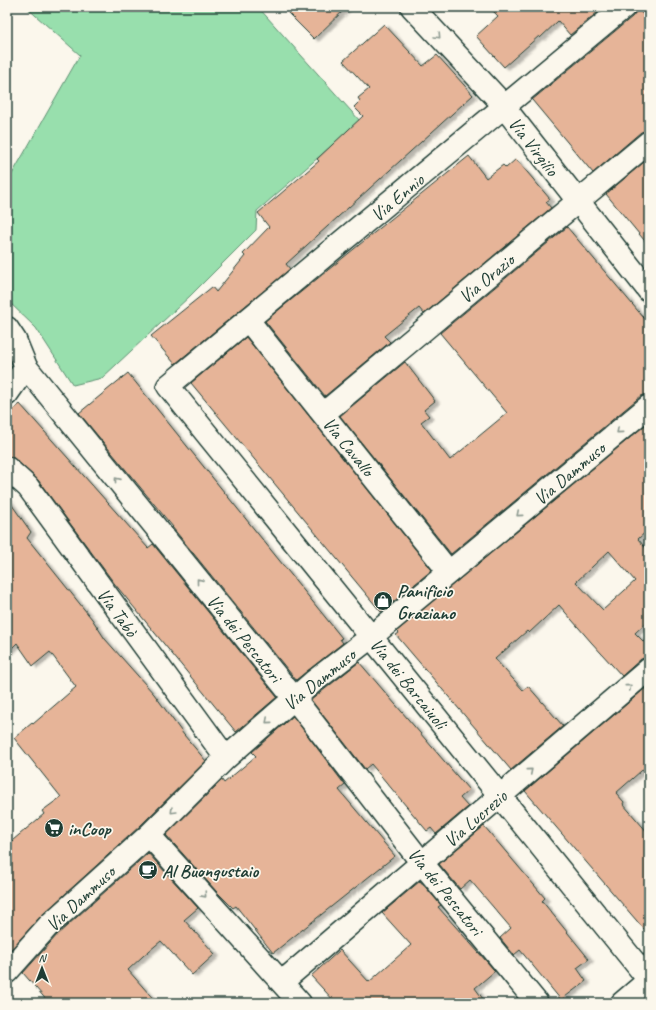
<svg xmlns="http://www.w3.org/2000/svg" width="656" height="1010" viewBox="0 0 656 1010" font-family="Caveat,sans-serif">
<defs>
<filter id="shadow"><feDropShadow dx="4.5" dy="2.5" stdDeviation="1" flood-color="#0004"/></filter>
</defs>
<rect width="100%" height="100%" fill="#fbf7ec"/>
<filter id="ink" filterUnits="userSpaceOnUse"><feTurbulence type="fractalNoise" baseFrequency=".025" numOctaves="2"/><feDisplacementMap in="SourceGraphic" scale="8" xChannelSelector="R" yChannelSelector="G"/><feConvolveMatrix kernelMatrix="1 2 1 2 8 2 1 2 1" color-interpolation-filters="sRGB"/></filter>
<g filter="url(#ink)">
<path fill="#98dfad" stroke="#5c8e70" d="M 26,7 L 258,7 L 360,121 L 257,211 L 256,230 L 190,296 L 102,378 L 73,385 L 36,328 L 7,300 L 7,183 L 80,55 Z"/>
<path fill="#e6b498" stroke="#1f3d34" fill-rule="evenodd" filter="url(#shadow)" d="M 282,7 L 347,7 L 314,39 Z
M 489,7 L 604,7 L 570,35 L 558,21 L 540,38 L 539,36 L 504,67 L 476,36 L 498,16 Z
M 637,7 L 649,22 L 649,130 L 641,132 L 593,173 L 532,100 L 632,17 L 636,12 Z
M 384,24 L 423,66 L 437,55 L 473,95 L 286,264 L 290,269 L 175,364 L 151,336 L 212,287 L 216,292 L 245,256 L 243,254 L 269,227 L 258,213 L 319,161 L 317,159 L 363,116 L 354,107 L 360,101 L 358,98 L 369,89 L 343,61 Z
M 469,156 L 486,178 L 503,165 L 506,168 L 516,159 L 550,199 L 546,202 L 551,208 L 424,314 L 419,308 L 384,336 L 390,342 L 325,396 L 265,321 Z
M 649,158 L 649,246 L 606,194 Z
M 567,227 L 649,324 L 649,394 L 641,396 L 451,554 L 340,416 L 405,362 L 435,401 L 424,410 L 429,416 L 421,422 L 450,460 L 507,413 L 440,333 Z
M 246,337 L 432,570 L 381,612 L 191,383 Z
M 128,373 L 342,638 L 340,639 L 343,643 L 296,680 L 172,527 L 173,527 L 79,413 Z
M 20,404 L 148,548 L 153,544 L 277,697 L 236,732 L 114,583 L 38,480 L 15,459 L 7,456 L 7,415 Z
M 649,422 L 649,529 L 638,539 L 649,552 L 649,620 L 635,633 L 649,647 L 649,657 L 641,659 L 622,676 L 591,642 L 559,605 L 529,633 L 527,631 L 495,659 L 523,690 L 528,686 L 563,726 L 511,770 L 396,635 L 399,633 L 397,631 ZM 609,551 L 635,581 L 603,610 L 576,582 Z
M 7,498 L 31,532 L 27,538 L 92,619 L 105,639 L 154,694 L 184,735 L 206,761 L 140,826 L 41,916 L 8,953 L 7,845 L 44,814 L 42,811 L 61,797 L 14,738 L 32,723 L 33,724 L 76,687 L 50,652 L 33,666 L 17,643 L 7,653 Z
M 359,662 L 469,790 L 460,798 L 468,807 L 436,834 L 431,828 L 427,831 L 371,764 L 365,769 L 311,700 Z
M 649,685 L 649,764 L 616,793 L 624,802 L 623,804 L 649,834 L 649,935 L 525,791 Z
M 293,716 L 345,785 L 339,790 L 395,856 L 273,953 L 236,906 L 233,908 L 216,891 L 166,835 L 222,780 L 224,783 L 256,756 L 252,752 Z
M 484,826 L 545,898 L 542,901 L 589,959 L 577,968 L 586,981 L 561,1000 L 520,950 L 514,955 L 500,938 L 511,928 L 470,880 L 460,889 L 439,864 Z
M 148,853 L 198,908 L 184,920 L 215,954 L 192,975 L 161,941 L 143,956 L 128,970 L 157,1003 L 49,1003 L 23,973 L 58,934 Z
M 420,881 L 441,905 L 438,907 L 495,971 L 475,988 L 486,1003 L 336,1003 L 311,976 L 340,950 L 369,982 L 411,945 L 382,913 Z"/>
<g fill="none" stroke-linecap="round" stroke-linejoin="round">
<defs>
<path id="minor" d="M 412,7 L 497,98 L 649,291
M 624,7 L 168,386 L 649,980
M 248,320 L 449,572
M 7,328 L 15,340 L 26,367 L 294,698 L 422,863 L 537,1003
M 7,394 L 26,367
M 323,414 L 649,142
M 7,468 L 28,487 L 226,758
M 149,835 L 300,1003
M 7,972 L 49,925 L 149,835 L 226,758 L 313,682 L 371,637 L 649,406
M 282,982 L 649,669
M 622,1003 L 649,980"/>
</defs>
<use href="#minor" stroke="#1f3d34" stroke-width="25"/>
<use href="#minor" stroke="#fbf7ec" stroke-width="22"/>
</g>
<defs><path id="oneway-chevron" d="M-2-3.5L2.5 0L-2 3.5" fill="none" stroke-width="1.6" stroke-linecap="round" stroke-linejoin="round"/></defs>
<g stroke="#8d9a90">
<use href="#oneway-chevron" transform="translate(438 36) rotate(47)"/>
<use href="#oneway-chevron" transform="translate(619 431) rotate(140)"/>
<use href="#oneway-chevron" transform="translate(117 480) rotate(-129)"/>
<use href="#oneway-chevron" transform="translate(519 514) rotate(140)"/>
<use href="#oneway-chevron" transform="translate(199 581) rotate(-129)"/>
<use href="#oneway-chevron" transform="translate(629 687) rotate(-40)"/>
<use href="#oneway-chevron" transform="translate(268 721) rotate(139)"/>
<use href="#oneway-chevron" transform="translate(530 771) rotate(-40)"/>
<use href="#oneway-chevron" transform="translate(173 811) rotate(135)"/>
<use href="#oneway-chevron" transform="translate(204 895) rotate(48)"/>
</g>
</g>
<defs>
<symbol id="shop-disc" viewBox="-11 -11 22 22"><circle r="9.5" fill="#1f3d34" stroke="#fbf7ec"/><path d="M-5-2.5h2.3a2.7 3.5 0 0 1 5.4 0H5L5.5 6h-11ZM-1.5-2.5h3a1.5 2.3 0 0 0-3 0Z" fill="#fff"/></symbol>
<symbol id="supermarket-disc" viewBox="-11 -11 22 22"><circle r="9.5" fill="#1f3d34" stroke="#fbf7ec"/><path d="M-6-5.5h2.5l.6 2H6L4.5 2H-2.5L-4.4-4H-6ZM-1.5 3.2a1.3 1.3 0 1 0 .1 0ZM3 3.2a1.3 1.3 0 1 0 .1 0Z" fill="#fff"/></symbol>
<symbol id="cafe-disc" viewBox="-11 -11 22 22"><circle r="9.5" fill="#1f3d34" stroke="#fbf7ec"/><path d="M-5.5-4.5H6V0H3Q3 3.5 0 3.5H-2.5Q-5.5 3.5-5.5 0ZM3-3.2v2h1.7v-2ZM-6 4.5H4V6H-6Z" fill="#fff"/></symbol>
</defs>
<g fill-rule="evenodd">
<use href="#shop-disc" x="372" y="590" width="22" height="22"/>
<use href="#supermarket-disc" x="43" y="817" width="22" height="22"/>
<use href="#cafe-disc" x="137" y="859" width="22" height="22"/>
</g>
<g text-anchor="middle" stroke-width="3.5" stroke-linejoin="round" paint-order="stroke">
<g font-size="19" fill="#1f3d34" stroke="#fbf7ec">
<text transform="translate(534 146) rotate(52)" y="7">Via Virgilio</text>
<text transform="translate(397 197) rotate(-40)" y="7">Via Ennio</text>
<text transform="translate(486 278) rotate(-40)" y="7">Via Orazio</text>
<text transform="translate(349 446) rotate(51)" y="7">Via Cavallo</text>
<text transform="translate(569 473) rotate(-40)" y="7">Via Dammuso</text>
<text transform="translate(118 612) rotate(54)" y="7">Via Tabò</text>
<text transform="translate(245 638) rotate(51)" y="7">Via dei Pescatori</text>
<text transform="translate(319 679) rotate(-39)" y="7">Via Dammuso</text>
<text transform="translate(409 683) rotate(51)" y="7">Via dei Barcaiuoli</text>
<text transform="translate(475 818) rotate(-41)" y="7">Via Lucrezio</text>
<text transform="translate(446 891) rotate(51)" y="7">Via dei Pescatori</text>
<text transform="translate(80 898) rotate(-43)" y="7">Via Dammuso</text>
</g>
<g font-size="19" font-weight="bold" fill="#1f3d34" stroke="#fbf7ec" text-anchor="start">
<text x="397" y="597">Panificio<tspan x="397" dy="22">Graziano</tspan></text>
<text x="68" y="835">inCoop</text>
<text x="162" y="877">Al Buongustaio</text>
</g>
</g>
<rect width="656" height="1010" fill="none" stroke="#fbf7ec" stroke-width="24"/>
<rect x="12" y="12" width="632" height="986" fill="none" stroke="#1f3d34" stroke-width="1.5" filter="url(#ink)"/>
<g transform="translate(42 968)" stroke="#fbf7ec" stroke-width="3" paint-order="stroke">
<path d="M0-3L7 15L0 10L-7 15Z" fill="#1f3d34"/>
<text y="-6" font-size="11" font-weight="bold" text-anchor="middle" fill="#1f3d34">N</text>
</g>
</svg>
